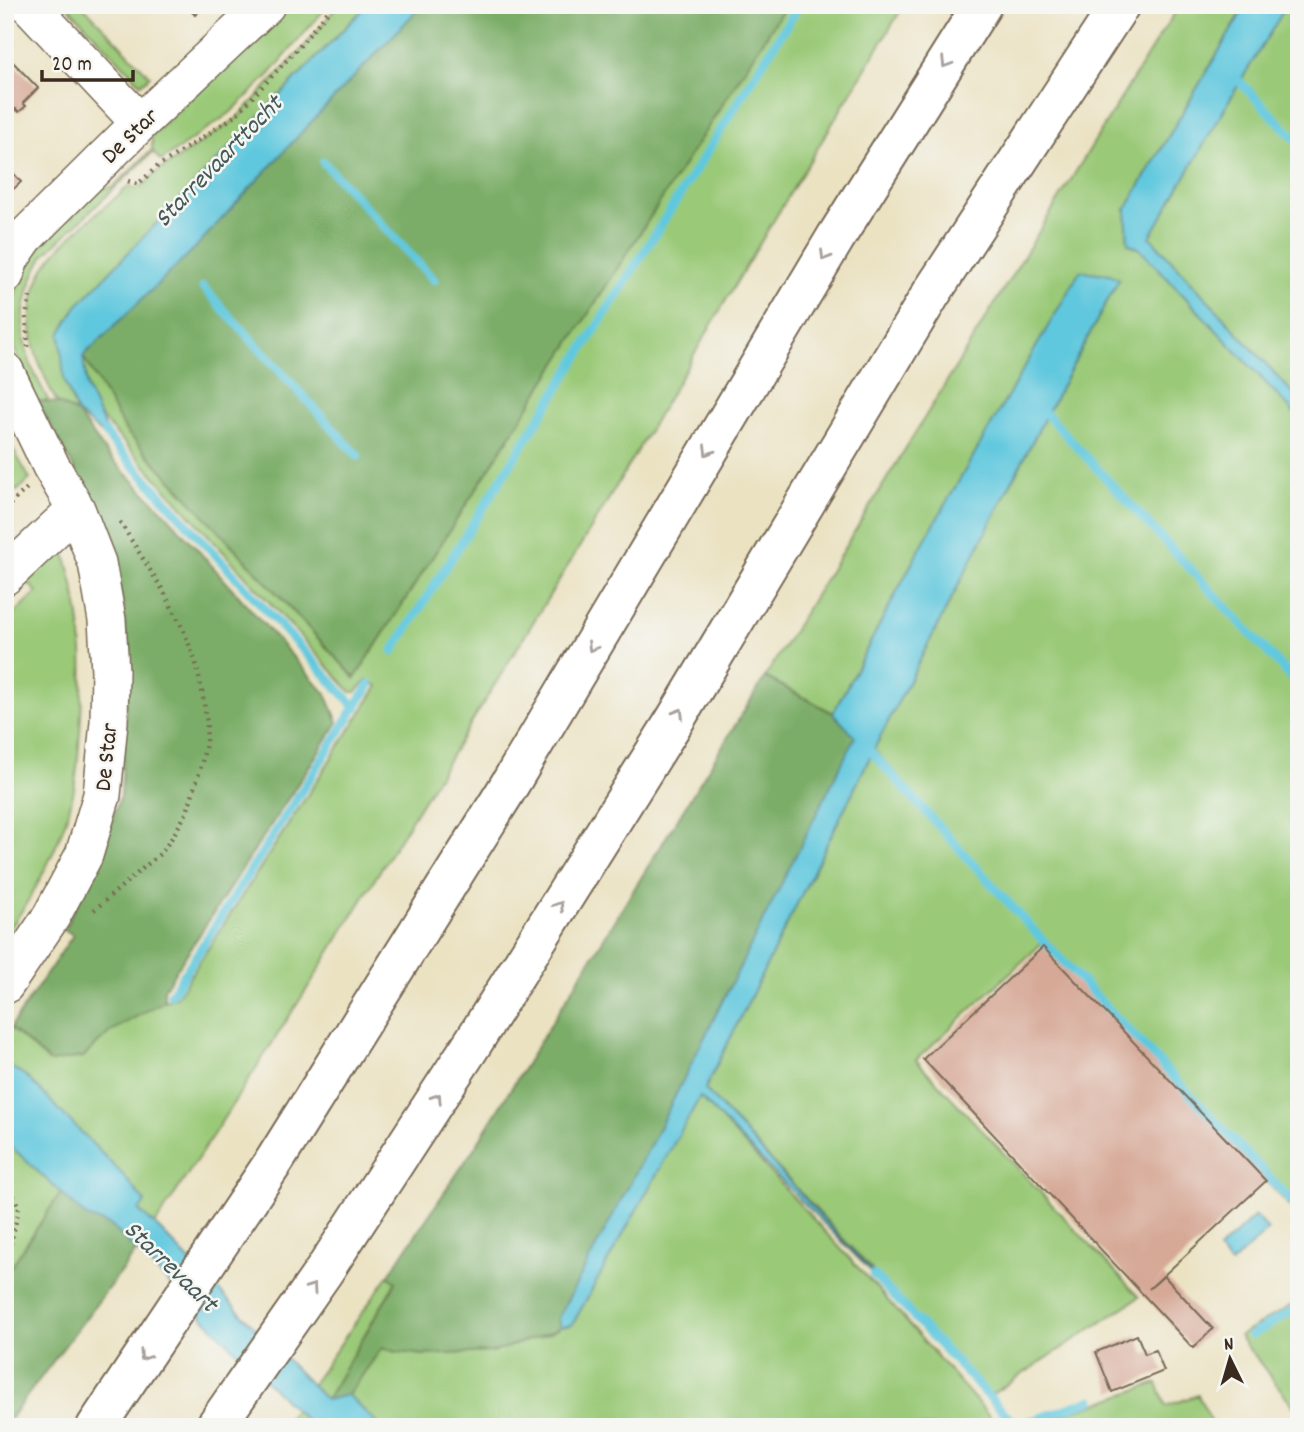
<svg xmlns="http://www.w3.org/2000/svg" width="1304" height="1432" viewBox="0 0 1304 1432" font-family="Dekko,sans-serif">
<rect width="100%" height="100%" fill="#f6f6f2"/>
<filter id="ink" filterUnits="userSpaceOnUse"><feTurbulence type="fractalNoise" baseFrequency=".0143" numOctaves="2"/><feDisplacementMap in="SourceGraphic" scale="14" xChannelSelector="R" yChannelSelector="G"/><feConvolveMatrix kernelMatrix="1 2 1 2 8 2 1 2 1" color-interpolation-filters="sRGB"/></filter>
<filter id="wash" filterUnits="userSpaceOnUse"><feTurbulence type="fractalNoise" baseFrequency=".00686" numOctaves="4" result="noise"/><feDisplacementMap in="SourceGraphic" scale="28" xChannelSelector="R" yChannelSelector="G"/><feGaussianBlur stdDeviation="1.57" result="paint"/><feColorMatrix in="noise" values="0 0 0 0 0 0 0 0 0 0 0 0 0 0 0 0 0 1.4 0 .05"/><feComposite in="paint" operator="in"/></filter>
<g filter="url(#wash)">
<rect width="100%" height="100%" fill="#ebe2c2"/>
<path fill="#9ac977" stroke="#6a7a4a" stroke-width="2" d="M 66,5 L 82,5 L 150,76 L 141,84 Z
M 289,5 L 328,5 L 270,74 L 230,113 L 161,161 L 153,152 L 44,255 C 26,285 17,322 28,356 C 32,372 42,387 49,402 L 37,401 L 18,359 L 13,341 L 14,298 L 21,274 L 32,255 L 96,187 L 112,188 L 152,150 L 152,135 Z
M 338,5 L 367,5 L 77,306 L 64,379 L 77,413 C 72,410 63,408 58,403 C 52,397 42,369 38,360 C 27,329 28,296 45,267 C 61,240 106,207 130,185 L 134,189 C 148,186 154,170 168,165 L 236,119 L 304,47 Z
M 786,5 L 904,5 L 745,268 L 604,507 L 439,775 L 312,981 L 155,1225 L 138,1211 L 26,1076 L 5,1064 L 5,1035 L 10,1028 L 50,1062 L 83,1057 L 111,1031 L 164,1001 L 176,998 L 378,686 L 368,679 L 356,692 L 351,692 L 98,414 L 87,389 L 83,356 L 126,431 L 355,678 Z
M 1180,5 L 1246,5 L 1126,209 L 1128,243 L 1139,248 L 1299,418 L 1299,1216 L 1038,935 L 1041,944 L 916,1060 L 1139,1297 L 991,1395 L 883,1282 L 705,1089 L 871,755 L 1012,906 L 874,749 L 1045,417 L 1119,279 L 919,550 L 833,713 L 765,677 L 1155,43 Z
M 1286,5 L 1299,5 L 1299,400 L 1150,237 L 1240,82 Z
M 5,435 L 30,479 L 17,491 L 5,479 Z
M 63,546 C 71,575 79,605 81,635 C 84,668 82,700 80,732 C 78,757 77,782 70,806 C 57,853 33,896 5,936 L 5,623 L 37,592 L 21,576 Z
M 700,1096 L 876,1287 L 992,1419 L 992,1427 L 381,1427 L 348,1395 L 381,1348 L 397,1352 L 493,1352 L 552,1332 L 560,1327 L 572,1325 Z
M 5,1141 L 61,1192 L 5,1276 Z
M 388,1276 L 396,1281 L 326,1400 L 306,1427 L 282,1427 Z
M 1299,1301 L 1299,1413 L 1239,1336 Z
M 1157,1383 L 1166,1406 L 1198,1395 L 1214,1427 L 1027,1427 Z"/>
<path fill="#7bad68" stroke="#5b6c43" stroke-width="2" d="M 422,5 L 786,5 L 355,678 L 126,431 L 83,356 L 194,249 L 311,122 Z
M 37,401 L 58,403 L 77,413 L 108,455 L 165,513 L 326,694 L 338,722 L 164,989 L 164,1001 L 111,1031 L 83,1057 L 50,1062 L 10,1028 L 73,935 L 64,929 L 96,865 L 121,794 L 128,666 L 123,604 L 109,544 L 82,483 Z
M 765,677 L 833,713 L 856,737 L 650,1146 L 558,1318 L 560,1327 L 552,1332 L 493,1352 L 424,1355 L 397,1352 L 382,1348 L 348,1395 L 326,1400 L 396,1282 L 388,1276 L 475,1147 Z
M 61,1192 L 87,1217 L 110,1225 L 137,1250 L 5,1425 L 5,1276 Z"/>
<path fill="#61c8de" stroke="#4e797e" stroke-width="2" d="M 367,5 L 422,5 L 311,122 L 194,249 L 83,356 L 87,389 L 112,442 L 77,413 L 64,379 L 60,334 L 77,306 Z
M 1246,5 L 1287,5 L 1240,82 L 1150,237 L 1299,400 L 1299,418 L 1139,248 L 1128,243 L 1126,209 Z
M 1080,271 L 1110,274 L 1119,279 L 1045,417 L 874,749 L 705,1089 L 882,1283 L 700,1097 L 572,1325 L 560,1327 L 558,1318 L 650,1146 L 855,737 L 833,713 L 919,550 Z
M 5,1064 L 26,1076 L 122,1174 L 145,1202 L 139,1211 L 155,1225 L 326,1400 L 348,1395 L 381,1427 L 312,1427 L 122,1236 L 110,1225 L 87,1217 L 5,1141 Z
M 1255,1216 L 1268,1230 L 1231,1264 L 1218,1250 Z"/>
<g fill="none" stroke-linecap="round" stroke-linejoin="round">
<path stroke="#61c8de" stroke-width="9" d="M 1230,75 L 1240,82 L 1299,143
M 323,162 L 434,280
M 203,287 L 358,456
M 1038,405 L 1299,686
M 105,432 L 112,442 L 356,708
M 393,651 L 799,5
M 865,745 L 1036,933 L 1299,1209
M 171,995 L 370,684
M 874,1275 L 1010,1419 L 1022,1424 L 1092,1400
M 1251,1335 L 1299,1307"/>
</g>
<g id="blocks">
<path fill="#d6a896" d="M 186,5 L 205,5 L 195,15 Z
M 7,56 L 38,88 L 23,103 L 26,106 L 19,112 L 16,109 L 5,120 L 5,58 Z
M 14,174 L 21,182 L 5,197 L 5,182 Z
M 1043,947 L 1266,1181 L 1149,1289 L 1164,1276 L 1213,1329 L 1193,1348 L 923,1059 Z
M 1137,1335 L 1145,1354 L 1155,1350 L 1164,1371 L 1112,1392 L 1096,1352 Z"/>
</g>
</g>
<g filter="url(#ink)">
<use href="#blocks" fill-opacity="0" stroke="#796a57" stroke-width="2"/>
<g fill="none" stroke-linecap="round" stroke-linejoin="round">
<defs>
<path id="street" d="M 29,5 L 140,123
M 5,275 L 10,259 L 25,237 L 140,123 L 266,5
M 5,371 L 51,466 L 76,509 L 97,563 L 107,620 L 110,671 L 109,722 L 102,795 L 84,855 L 51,917 L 5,985
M 5,576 L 76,509"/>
<path id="highway" d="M 96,1427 L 275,1160 L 504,794 L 836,237 L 982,5
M 215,1427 L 324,1271 L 474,1041 L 675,720 L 931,294 L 1120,5"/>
</defs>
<use href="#street" stroke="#796a57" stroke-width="40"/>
<use href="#highway" stroke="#796a57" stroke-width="42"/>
<path stroke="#796a57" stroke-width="4.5" stroke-dasharray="2 5" stroke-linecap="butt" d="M 128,181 L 138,184 L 157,167 L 235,116 L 298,48 L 333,5
M 28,347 L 26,317 L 30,297
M 5,509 L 27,488
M 94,910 L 162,852 L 173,836 L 187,812 L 200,770 L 206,744 L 207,723 L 202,691 L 196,663 L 183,629 L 164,592 L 118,519
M 5,1176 L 19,1208 L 8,1256 L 5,1260"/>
<use href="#street" stroke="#fff" stroke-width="37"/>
<use href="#highway" stroke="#fff" stroke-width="38"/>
</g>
<defs><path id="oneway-chevron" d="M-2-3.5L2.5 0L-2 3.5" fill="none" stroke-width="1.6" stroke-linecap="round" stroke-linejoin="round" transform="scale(1.75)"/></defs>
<g stroke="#a79f9a">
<use href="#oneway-chevron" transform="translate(946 63) rotate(122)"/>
<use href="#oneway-chevron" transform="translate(825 256) rotate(121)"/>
<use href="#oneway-chevron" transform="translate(708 451) rotate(121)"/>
<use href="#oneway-chevron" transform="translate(592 647) rotate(121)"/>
<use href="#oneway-chevron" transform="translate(679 713) rotate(-59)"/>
<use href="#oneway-chevron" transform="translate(559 906) rotate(-58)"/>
<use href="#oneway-chevron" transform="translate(437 1098) rotate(-57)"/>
<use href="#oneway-chevron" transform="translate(312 1288) rotate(-55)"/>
<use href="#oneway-chevron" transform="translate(144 1356) rotate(124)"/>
</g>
</g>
<g text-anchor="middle" stroke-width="5" stroke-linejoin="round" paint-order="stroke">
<g font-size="24" fill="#3b2a1e" stroke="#f6f6f2">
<text transform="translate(129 135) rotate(-44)" y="8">De Star</text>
<text transform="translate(105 757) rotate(-84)" y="8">De Star</text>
</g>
<g font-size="26" font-style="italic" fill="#465958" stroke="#f6f6f2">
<text transform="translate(217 160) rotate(-46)" y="9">Starrevaarttocht</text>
<text transform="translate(172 1265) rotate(44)" y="9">Starrevaart</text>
</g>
</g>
<rect width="1304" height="1432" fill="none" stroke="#f6f6f2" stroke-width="28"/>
<g transform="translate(1230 1359) rotate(355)" stroke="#f6f6f2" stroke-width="5" paint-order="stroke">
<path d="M0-5L12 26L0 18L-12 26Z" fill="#3b2a1e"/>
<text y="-10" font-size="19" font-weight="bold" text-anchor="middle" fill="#3b2a1e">N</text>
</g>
<path d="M42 70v10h91v-10" fill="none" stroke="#3b2a1e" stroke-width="3.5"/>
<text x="52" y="70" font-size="21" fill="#3b2a1e" stroke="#f6f6f2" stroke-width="5" paint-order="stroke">20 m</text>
</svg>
